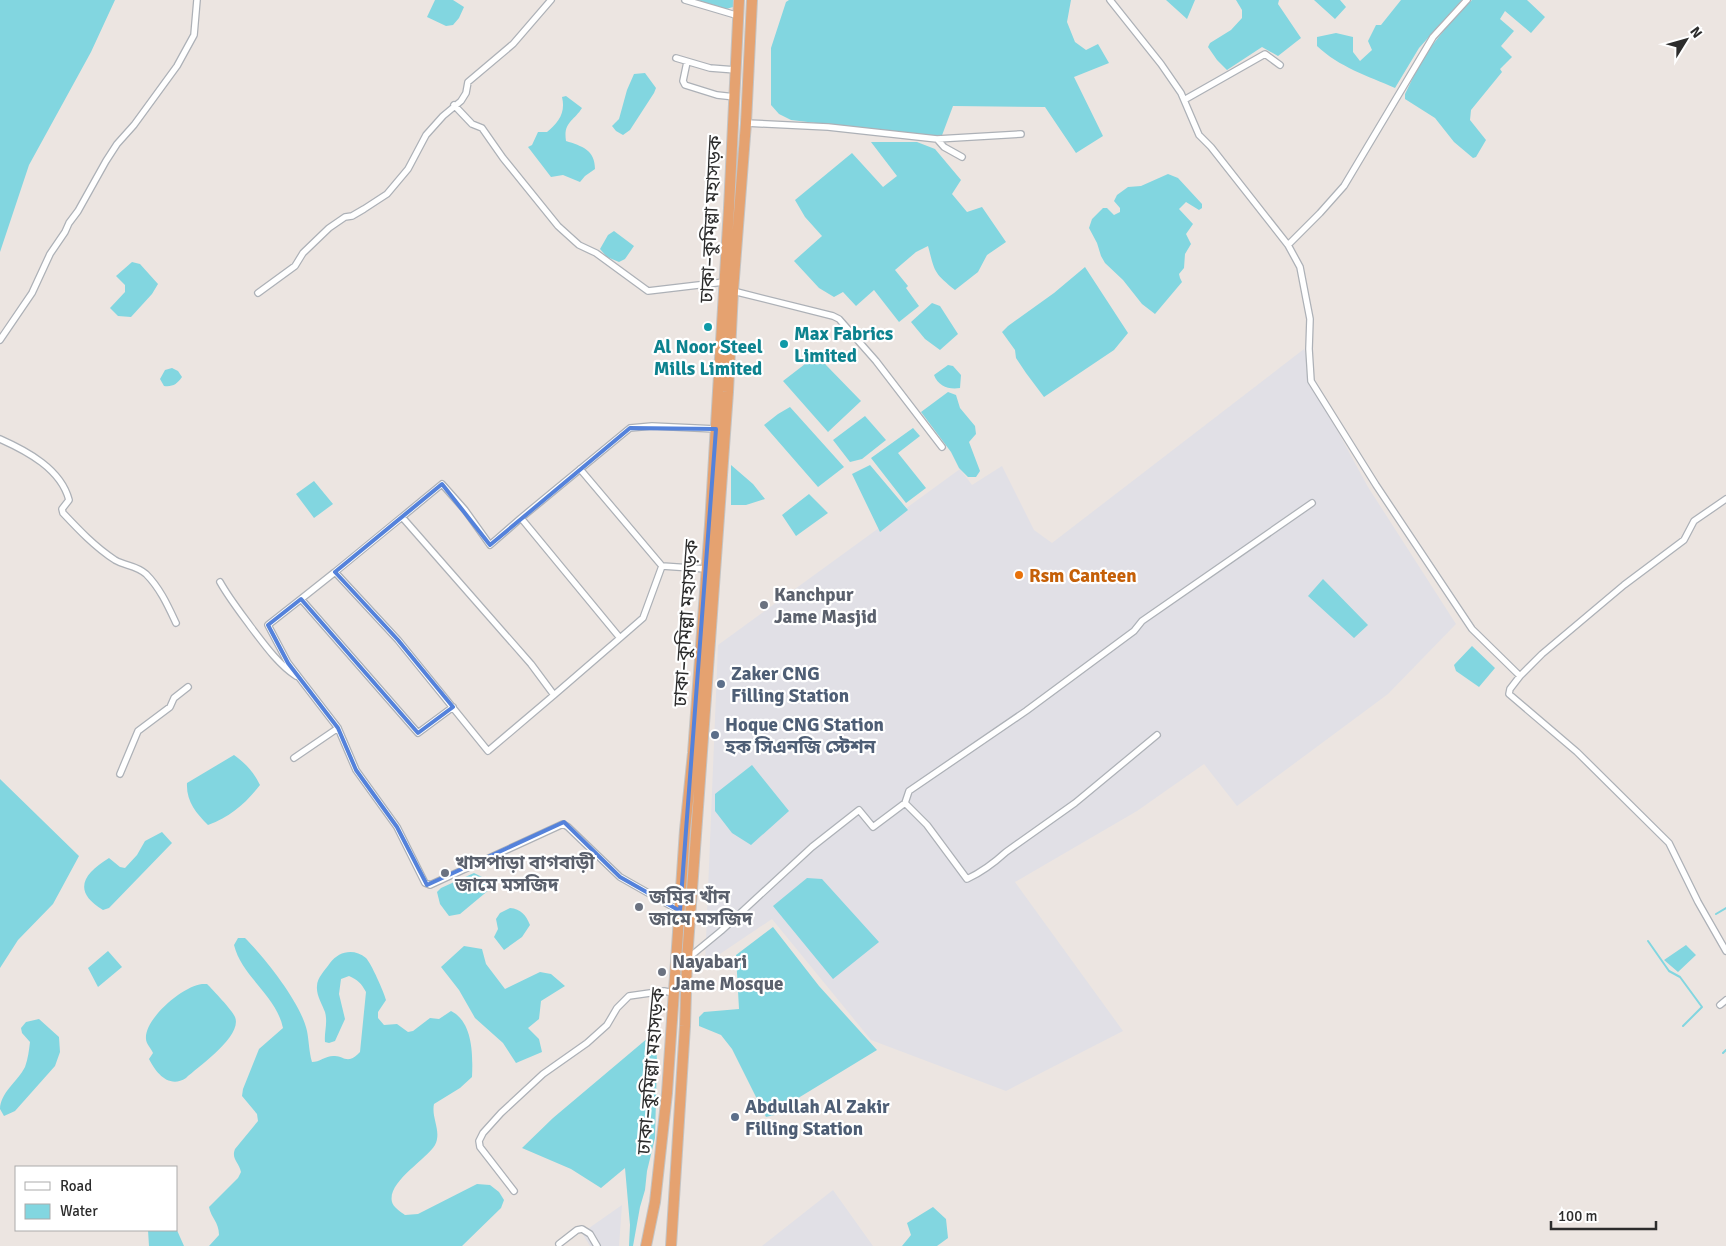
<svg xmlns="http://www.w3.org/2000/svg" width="1726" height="1246" viewBox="0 0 1726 1246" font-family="Signika,'Noto Sans Bengali',sans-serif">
<rect width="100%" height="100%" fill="#ece5e1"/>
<path fill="#e1e0e6" d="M 1304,349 L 1324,406 L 1368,487 L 1456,624 L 1388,694 L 1237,806 L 1204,764 L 1137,811 L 1015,882 L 1123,1031 L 1006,1091 L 871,1040 L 772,919 L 705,964 L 718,645 L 960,469 L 972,485 L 1002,466 L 1034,530 L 1052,543 Z
M 833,1190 L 873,1246 L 762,1246 Z
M 622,1205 L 619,1246 L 590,1246 L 582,1233 Z"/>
<path fill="#82d6e0" d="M 0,0 L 115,0 L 91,52 L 29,165 L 0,252 Z
M 435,0 L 453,0 L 464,7 L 459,18 L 453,25 L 446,26 L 427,17 Z
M 698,0 L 736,0 L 733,7 L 723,10 C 713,3 708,6 698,0 Z
M 789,0 L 1071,0 L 1067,22 L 1075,42 L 1086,50 L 1098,44 L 1109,63 L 1074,77 L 1103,136 L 1076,153 L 1045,107 L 953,106 L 941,138 L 791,120 L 779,114 L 771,105 L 771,48 L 786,2 Z
M 1166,0 L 1195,0 L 1187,19 Z
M 1236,0 L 1279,0 L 1278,4 L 1301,38 L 1278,56 L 1262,47 L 1227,70 L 1217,60 L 1208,47 L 1210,43 L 1231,30 L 1242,18 L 1242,10 Z
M 1314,0 L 1340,0 L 1346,7 L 1335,19 Z
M 1401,0 L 1462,0 L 1419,48 L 1395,88 C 1368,76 1339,67 1317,46 L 1317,37 L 1336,33 L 1353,37 L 1353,52 L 1360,61 L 1372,50 L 1368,41 L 1376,25 L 1381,25 Z
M 1472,0 L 1527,0 L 1545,17 L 1531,33 L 1505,11 L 1500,19 L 1514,31 L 1501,46 L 1512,57 L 1500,69 L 1502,72 L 1471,110 L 1470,120 L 1486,140 L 1476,157 L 1473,158 L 1454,142 L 1435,118 L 1405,99 L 1405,94 L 1423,57 L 1449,24 Z
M 645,73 L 656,88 L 654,93 L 630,130 L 623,135 L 616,131 L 612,126 L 619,119 L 627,90 L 634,74 Z
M 566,96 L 582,108 C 574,121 563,122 566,141 C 582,146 595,150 595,169 L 585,176 L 580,182 L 563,175 L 551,177 L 528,147 L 532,145 L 538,132 L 547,132 C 558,123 566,113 562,97 Z
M 871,142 L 917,142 L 935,149 L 961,180 L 952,194 L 967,212 L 982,207 L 1006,242 L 987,255 L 978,272 L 955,290 C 933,272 935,272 928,246 L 916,252 L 895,270 L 908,286 L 906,288 L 919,306 L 899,322 L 874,290 L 856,306 L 843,292 L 834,297 L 819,288 L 794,261 L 822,236 L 805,217 L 795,200 L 852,153 L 883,187 L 897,176 Z
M 1168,174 L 1178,178 L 1202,204 L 1202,208 L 1199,210 L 1186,202 L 1179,209 L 1193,224 L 1186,234 L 1191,244 L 1185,254 L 1184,268 L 1179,274 L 1180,278 L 1182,282 L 1155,314 L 1142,304 L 1123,280 L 1105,263 L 1101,256 L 1097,243 L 1089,228 L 1092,219 L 1103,208 L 1107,208 L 1114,215 L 1120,212 L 1120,208 L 1114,201 L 1117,195 L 1128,187 L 1141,186 Z
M 614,231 L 634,246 L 625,259 L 619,262 L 607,257 L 600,249 L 608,235 Z
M 132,262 L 140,264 L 158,284 L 152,294 L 131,317 L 118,316 L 110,308 L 125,292 L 125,285 L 116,276 Z
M 1085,267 L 1128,333 L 1114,350 L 1044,397 L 1026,373 L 1016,358 L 1015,350 L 1002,332 L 1008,326 L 1054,293 Z
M 932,303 L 940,306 L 958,334 L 940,350 L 925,339 L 911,322 Z
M 818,354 L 826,365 L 861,401 L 828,432 L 783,381 Z
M 948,365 L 953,366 L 961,375 L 960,388 C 949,390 938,386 934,375 Z
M 172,368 L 178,371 L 182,377 C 177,384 173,387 164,386 L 160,379 L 165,370 Z
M 948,392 L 956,395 L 960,408 L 975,426 L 976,434 L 969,442 L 980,471 L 976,477 L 968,477 L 959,468 L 951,452 L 921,412 Z
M 790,407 L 844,467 L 818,487 L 764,425 L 778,414 Z
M 865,416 L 886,440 L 862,459 L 850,462 L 833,440 Z
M 913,428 L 920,436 L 898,453 L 926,488 L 906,503 L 871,458 Z
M 731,465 L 753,484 L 765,499 L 746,505 L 731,505 Z
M 870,465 L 908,510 L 880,532 L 852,474 Z
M 314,481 L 333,504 L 314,518 L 296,494 Z
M 809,494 L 828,513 L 796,536 L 782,515 Z
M 1323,579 L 1368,625 L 1354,638 L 1308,596 Z
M 1472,646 L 1495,668 L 1479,687 L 1456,671 L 1454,665 Z
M 234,755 C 246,764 253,771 260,785 C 245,804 231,816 208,825 C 196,813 186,801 187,783 Z
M 752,765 L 789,811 L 751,845 L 732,833 L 715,811 L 715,794 Z
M 0,779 L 79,856 L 53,904 L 18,940 L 0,968 Z
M 162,832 L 172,843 L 109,908 L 103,910 C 72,891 83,874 109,858 L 120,867 L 125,868 L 137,855 L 145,841 Z
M 474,873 L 496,884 L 460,914 L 449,916 L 440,904 L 437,892 L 441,888 Z
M 807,878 L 822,879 L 879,942 L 833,979 L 773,906 Z
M 510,908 C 521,909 526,915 530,925 L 522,937 L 504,950 L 494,937 L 498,929 L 496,919 L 500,913 Z
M 773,927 L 819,986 L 877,1050 L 790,1103 L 782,1113 L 766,1117 L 732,1049 L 721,1035 L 699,1026 L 699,1017 L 704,1012 L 739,1009 L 736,955 Z
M 238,938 L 245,938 C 265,958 301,1003 307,1031 C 309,1041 309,1052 312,1062 C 320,1062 326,1055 335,1056 C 341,1056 344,1060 350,1059 C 354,1058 357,1055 360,1052 L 366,992 C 361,983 358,980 349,976 L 341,979 L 339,994 L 345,1019 L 335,1041 L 329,1043 L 325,1042 C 324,1032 328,1023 325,1012 C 322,1004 316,995 317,986 C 317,978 325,970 330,963 C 339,951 354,948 366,958 C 371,963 384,992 386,1000 L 378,1012 L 378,1018 L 384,1025 L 397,1024 L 408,1032 L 413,1031 L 430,1018 L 439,1019 L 451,1011 C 473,1022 473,1055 472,1077 L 460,1088 L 434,1104 C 431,1118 442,1131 435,1145 C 426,1160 387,1182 392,1202 C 393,1207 401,1212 405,1215 L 418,1214 L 477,1184 L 490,1185 L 499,1192 L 504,1200 L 501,1208 L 462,1246 L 209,1246 L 219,1235 C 219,1222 211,1218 209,1207 L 238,1178 L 241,1172 C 239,1162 231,1159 235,1149 L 258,1121 L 257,1114 L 242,1096 L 243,1089 L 259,1049 L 283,1028 C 276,995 242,977 234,945 Z
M 1686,945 L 1696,955 L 1678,972 L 1664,960 Z
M 464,946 L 482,949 L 486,964 L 505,989 L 540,972 L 551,974 L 565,986 L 541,1001 L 539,1019 L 528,1028 L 539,1039 L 542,1052 L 516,1063 L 503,1043 L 475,1018 L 459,990 L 441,967 Z
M 108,951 L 122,967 L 98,987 L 88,968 Z
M 202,984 L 207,984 C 213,990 232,1010 235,1017 C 243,1036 198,1067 186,1078 C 169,1089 156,1073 149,1059 L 153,1053 C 151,1048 146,1044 146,1039 C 144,1019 183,986 202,984 Z
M 39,1019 L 59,1037 L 60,1052 L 55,1066 L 15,1111 L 4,1116 L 0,1109 C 0,1093 18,1081 25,1067 C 28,1059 29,1050 30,1042 L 22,1033 L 21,1028 L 26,1022 Z
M 655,1032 L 657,1060 L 655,1138 L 647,1171 L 645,1190 L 640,1207 L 633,1246 L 629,1246 L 630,1225 L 625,1168 L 601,1188 L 571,1169 L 522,1148 L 553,1118 Z
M 933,1207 L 946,1219 L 948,1238 L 937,1246 L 902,1246 L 911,1235 L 907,1223 Z
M 176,1228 L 184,1246 L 149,1246 L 148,1230 L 176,1230 Z"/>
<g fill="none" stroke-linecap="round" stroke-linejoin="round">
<path stroke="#82d6e0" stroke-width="2" d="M 1716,914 L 1726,908
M 1648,941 L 1669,971 L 1680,977 L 1702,1007 L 1683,1026
M 1723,1053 L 1726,1050"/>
<defs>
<path id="minor" d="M 685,0 L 739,16
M 1110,0 L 1161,64 L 1181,93 L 1199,135 L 1211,147 L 1288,245 L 1320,213 L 1344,186 L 1433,37 L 1467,0
M 676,58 L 710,68 L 736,70
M 687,62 L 683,81 L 685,85 L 717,95 L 735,97
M 1184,100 L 1265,54 L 1280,65
M 454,105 L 472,124 L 482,128 L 503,158 L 558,226 L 579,245 L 596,253 L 648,291 L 724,282
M 746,123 L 828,127 L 937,139 L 944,147 L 962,157
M 937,139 L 1021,134
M 1288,245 L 1300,267 L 1310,319 L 1309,349 L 1311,381 L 1376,485 L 1472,629 L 1520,676
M 733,291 L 833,316 L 839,319 L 876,361 L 942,447
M 258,293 L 295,266 L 303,253 L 329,228 L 345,217 L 352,216 L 364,209 L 387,194 L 408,169 L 426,135 L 443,116 L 461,101 L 466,93 L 468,82 L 513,44 L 551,0
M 0,340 L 32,293 L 50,254 L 65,232 L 69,223 L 78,211 L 106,161 L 117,144 L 134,125 L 177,66 L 194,35 L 197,0
M 0,439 C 27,451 61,469 69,500 L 62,509 L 63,513 C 79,530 95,547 115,560 C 125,566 136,565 146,574 C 160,588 168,606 176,623
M 580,469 L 662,566 L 643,618 L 620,638 L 521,518 L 630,428 L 652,426 L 716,429
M 1726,499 L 1694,521 L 1684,540 L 1624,585 L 1542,654 L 1520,676 L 1510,689 L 1509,694 L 1577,752 L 1669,843 L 1698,902 L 1726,951
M 402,517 L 335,572 L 398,640 L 488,751 L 554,695
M 521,518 L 490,545 L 465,510 L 442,484 L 402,517 L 531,664 L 554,695 L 620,638
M 662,566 L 706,569
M 335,572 L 301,599 L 418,733 L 453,707
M 220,582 C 229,598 240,612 251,627 C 264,644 278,664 296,676
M 301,599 L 268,625 L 288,663 L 338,728 L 356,770 L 397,827 L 425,883 L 430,885 L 563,824 L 568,827 L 620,877 L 680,911
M 294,758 L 338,728
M 120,774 L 138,731 L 170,707 L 174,698 L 188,687
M 905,803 L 927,825 L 967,879 C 982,872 994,863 1006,852 L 1075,803 L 1157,735
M 687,959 L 721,931 L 812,847 L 859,810 L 873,827 L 905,803 L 909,791 L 1026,711 L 1134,631 L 1142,621 L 1312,503
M 1720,1005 L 1726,1000
M 514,1191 L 480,1147 L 479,1141 L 483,1133 L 501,1113 L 543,1074 L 587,1043 L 607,1025 L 617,1008 L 629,996 L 664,991 L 674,993
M 559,1244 L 577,1230 L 582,1229 L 590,1234 L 597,1246"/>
<path id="trunk" d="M 646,1246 L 655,1202 L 667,1093 L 685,830 L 693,753 L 710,525 L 729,208 L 739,0
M 671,1246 L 685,1026 L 687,959 L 728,392 L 733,291 L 746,123 L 752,0"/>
</defs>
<use href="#minor" stroke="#adb1b7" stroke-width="8"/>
<use href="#trunk" stroke="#c4c4c4" stroke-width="12"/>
<use href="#minor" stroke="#fff" stroke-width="5.5"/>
<use href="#trunk" stroke="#e5a270" stroke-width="10"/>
</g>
<path fill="none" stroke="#5482db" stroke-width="4" stroke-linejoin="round" d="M 630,428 L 716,429 L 680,911 L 620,877 L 564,822 L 427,885 L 397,827 L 356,770 L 338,728 L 288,663 L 268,625 L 301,599 L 418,733 L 453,707 L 398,640 L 335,572 L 442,484 L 490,545 Z"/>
<g fill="#0f9aa8" stroke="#fff" stroke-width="2">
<circle cx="708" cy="327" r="5"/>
<circle cx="784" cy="344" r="5"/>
</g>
<circle fill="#e8710a" stroke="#fff" stroke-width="2" cx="1019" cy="575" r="5"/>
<g fill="#6b7280" stroke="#fff" stroke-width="2">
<circle cx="764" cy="605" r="5"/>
<circle cx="445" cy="873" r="5"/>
<circle cx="639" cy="907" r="5"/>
<circle cx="662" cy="972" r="5"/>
</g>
<g fill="#5c6f8a" stroke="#fff" stroke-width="2">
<circle cx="721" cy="684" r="5"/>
<circle cx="715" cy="735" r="5"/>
<circle cx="735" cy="1117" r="5"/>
</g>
<g text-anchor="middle" stroke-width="4.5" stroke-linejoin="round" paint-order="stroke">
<g font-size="19" fill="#2c2c2c" stroke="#fff">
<text transform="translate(710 219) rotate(-87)" y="7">ঢাকা–কুমিল্লা মহাসড়ক</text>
<text transform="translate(685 623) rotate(-86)" y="7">ঢাকা–কুমিল্লা মহাসড়ক</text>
<text transform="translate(650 1071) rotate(-85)" y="7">ঢাকা–কুমিল্লা মহাসড়ক</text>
</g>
<g font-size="19" font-weight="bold" fill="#0d838f" stroke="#fff" text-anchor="start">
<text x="794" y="340">Max Fabrics<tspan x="794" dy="22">Limited</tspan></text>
<text x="708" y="353" text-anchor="middle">Al Noor Steel<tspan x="708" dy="22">Mills Limited</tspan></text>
</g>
<g font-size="19" font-weight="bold" fill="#c56008" stroke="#fff" text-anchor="start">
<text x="1029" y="582">Rsm Canteen</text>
</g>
<g font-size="19" font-weight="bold" fill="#5b616d" stroke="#fff" text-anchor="start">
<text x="774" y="601">Kanchpur<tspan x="774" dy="22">Jame Masjid</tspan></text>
<text x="455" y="869">খাসপাড়া বাগবাড়ী<tspan x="455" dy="22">জামে মসজিদ</tspan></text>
<text x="649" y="903">জমির খাঁন<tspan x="649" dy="22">জামে মসজিদ</tspan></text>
<text x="672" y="968">Nayabari<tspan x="672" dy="22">Jame Mosque</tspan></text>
</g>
<g font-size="19" font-weight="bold" fill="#4e5e75" stroke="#fff" text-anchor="start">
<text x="731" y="680">Zaker CNG<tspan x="731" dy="22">Filling Station</tspan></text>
<text x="725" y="731">Hoque CNG Station<tspan x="725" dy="22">হক সিএনজি স্টেশন</tspan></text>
<text x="745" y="1113">Abdullah Al Zakir<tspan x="745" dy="22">Filling Station</tspan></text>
</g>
</g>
<rect x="15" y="1166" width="162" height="65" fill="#ffffff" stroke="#ababab"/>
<rect x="25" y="1182" width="25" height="8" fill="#ffffff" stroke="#ababab"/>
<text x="60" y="1191" font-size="15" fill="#2c2c2c">Road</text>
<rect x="25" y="1204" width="25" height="15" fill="#82d6e0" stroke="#ababab"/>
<text x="60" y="1216" font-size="15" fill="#2c2c2c">Water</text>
<g transform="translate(1686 40) rotate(53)" stroke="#ffffff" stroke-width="4" paint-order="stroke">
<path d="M0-4L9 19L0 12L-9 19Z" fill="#2c2c2c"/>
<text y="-8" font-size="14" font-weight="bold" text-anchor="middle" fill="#2c2c2c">N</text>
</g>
<path d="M1551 1221v8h105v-8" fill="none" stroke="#2c2c2c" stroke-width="2.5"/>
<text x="1558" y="1221" font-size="15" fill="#2c2c2c" stroke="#ffffff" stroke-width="4" paint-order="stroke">100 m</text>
</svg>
